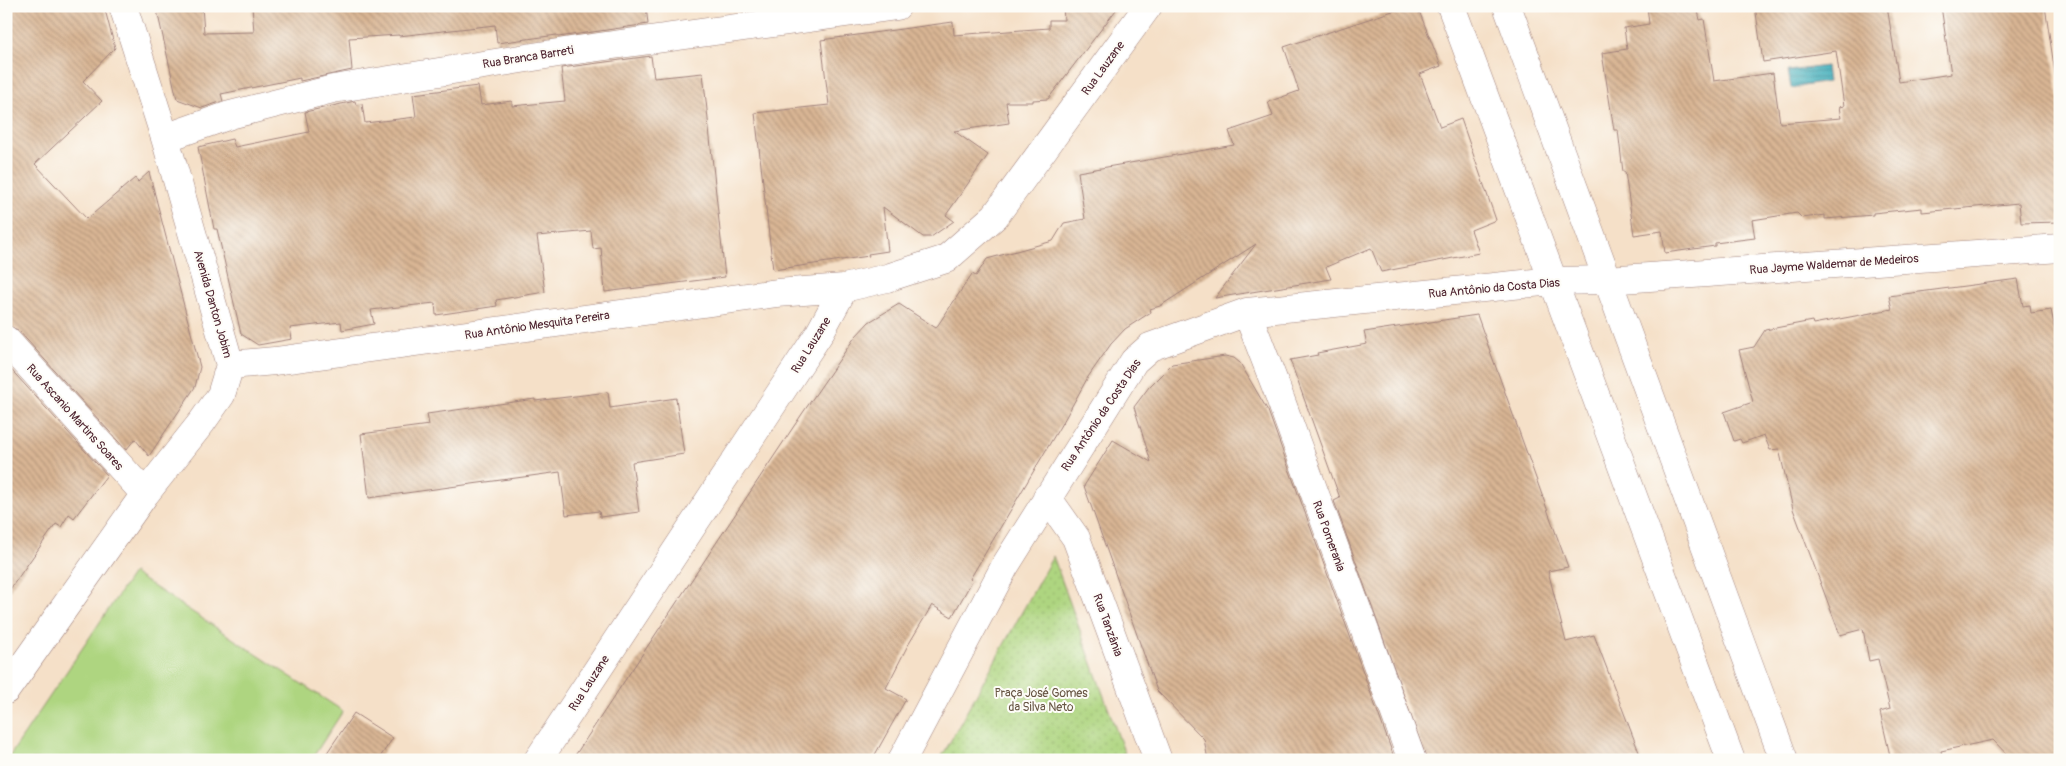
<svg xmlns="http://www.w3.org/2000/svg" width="2066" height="766" viewBox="0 0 2066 766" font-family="Pangolin,sans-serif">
<defs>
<pattern id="grass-dots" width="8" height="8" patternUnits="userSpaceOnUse" patternTransform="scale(1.25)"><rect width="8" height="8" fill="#aed580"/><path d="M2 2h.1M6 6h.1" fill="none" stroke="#97b66f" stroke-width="1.8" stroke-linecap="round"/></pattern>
<pattern id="water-rules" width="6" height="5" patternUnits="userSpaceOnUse" patternTransform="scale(1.25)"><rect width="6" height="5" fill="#3eadba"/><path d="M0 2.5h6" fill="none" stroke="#368c97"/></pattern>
<pattern id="building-back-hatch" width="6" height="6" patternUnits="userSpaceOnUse" patternTransform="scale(1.25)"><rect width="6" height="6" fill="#d9b694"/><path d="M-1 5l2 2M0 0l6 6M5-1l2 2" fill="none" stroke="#b29379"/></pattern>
</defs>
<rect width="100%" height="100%" fill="#fdfcf7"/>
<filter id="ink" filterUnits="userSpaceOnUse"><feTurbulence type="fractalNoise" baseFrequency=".02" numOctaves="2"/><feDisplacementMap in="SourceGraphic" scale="10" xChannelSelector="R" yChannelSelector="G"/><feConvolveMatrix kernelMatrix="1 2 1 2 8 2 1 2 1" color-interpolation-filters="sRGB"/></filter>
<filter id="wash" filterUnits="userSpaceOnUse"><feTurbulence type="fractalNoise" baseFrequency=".0096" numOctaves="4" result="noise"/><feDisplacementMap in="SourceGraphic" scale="20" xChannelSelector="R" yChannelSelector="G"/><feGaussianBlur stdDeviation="1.12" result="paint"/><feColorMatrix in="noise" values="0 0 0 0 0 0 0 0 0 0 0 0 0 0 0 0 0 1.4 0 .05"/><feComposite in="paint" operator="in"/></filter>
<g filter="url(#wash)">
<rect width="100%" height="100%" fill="#f5e0c8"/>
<path fill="url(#grass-dots)" stroke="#7c7a56" d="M 1053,556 L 1127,760 L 940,760 Z"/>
<path fill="#aed580" stroke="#7c7a56" d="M 133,573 L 343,711 L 311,760 L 7,760 Z"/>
<path fill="url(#water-rules)" stroke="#446672" d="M 1826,66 L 1828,82 L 1791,88 L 1788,71 Z"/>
<g id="blocks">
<path fill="url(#building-back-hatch)" d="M 6,6 L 104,6 L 115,48 L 83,81 L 102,101 L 35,164 L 87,219 L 135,178 L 138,182 L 149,172 L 200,367 L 195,387 L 149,456 L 135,439 L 126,450 L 18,330 L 6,325 Z
M 156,6 L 202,6 L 204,33 L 254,32 L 252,6 L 646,6 L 648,24 L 558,37 L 557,35 L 497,43 L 495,25 L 399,36 L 399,35 L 349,38 L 352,70 L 300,81 L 300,78 L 221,94 L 223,101 L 202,108 L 177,99 Z
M 1063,6 L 1119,6 L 1048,99 L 1033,100 L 1033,102 L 1006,102 L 1009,123 L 954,131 L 988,155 L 946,215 L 954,221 L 931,237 L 923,237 L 883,207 L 888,251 L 868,254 L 869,256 L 773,270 L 755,113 L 829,105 L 821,40 L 953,22 L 954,35 L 1049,28 L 1049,20 L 1064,20 Z
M 1408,6 L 1417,6 L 1441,66 L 1420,74 L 1440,127 L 1461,119 L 1496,220 L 1471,230 L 1479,253 L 1381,272 L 1371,248 L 1326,267 L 1331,279 L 1215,298 L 1256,244 L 1160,306 L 1150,309 L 1151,312 L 1125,329 L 1111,344 L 1088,377 L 1062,424 L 1062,423 L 970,579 L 972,581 L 952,617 L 932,605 L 907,647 L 886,688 L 906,699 L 872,760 L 572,760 L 802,414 L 855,337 L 869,322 L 899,304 L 936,328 L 972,274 L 976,276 L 987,259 L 1053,241 L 1064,223 L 1085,219 L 1078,172 L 1234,145 L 1229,131 L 1273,116 L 1268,102 L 1299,91 L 1284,47 Z
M 1647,6 L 1697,6 L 1700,20 L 1704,19 L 1714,81 L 1773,73 L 1780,123 L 1841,118 L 1839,107 L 1844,106 L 1836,51 L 1763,62 L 1755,6 L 1887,6 L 1899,82 L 1951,74 L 1941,6 L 2045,6 L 2060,107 L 2060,222 L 2021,223 L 2019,203 L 1922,212 L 1922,208 L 1873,213 L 1873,215 L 1825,219 L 1825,215 L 1802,218 L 1797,213 L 1752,220 L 1755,238 L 1715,243 L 1715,246 L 1665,253 L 1662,231 L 1634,235 L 1625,172 L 1623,172 L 1618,130 L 1614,130 L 1602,53 L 1627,49 L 1624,28 L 1649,24 Z
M 651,56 L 654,78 L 703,73 L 725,277 L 605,292 L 601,248 L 593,249 L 591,231 L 537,236 L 545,292 L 496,300 L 497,306 L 436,315 L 435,303 L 371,310 L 374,324 L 342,330 L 341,322 L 290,328 L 292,339 L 258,345 L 241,334 L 217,229 L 214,229 L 198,147 L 232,139 L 235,147 L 309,132 L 305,112 L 355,101 L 356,105 L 362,104 L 365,123 L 416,117 L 413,94 L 478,86 L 481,105 L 512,101 L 512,106 L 565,101 L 561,68 Z
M 2018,279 L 2023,306 L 2030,305 L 2031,313 L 2051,310 L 2060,353 L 2060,760 L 2012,760 L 1993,740 L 1941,751 L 1943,760 L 1891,760 L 1880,712 L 1890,709 L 1878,659 L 1869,661 L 1863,629 L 1840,635 L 1793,509 L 1779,449 L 1770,450 L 1764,435 L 1742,443 L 1740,439 L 1734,441 L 1724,412 L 1753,402 L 1739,350 L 1754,347 L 1765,330 L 1812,321 L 1813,324 L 1892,309 L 1889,296 Z
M 1477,315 L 1568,567 L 1548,571 L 1566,642 L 1594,635 L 1642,760 L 1427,760 L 1334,501 L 1340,498 L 1290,360 L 1318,355 L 1317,353 L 1367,344 L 1364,332 Z
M 1225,356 L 1234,358 L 1240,363 L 1268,411 L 1395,760 L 1208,760 L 1204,739 L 1157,691 L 1084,486 L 1113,440 L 1151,462 L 1134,407 L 1149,387 L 1172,364 Z
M 6,364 L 107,475 L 74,518 L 69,514 L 61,527 L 56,524 L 6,595 Z
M 608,392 L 610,408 L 676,398 L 684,454 L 632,462 L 639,512 L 600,517 L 599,511 L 566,515 L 560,472 L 369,498 L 361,434 L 429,425 L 427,414 L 535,399 L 535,401 Z
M 354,713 L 393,738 L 378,760 L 322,760 Z"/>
</g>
</g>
<g filter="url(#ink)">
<use href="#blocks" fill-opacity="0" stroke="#a0807a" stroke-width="1"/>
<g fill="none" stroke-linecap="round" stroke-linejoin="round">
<defs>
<path id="minor" d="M 165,138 L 230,115 L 333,89 L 577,50 L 897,6
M 1247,312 L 1276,387 L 1412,760
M 6,340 L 145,494
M 230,365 L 275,361 L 777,293 L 844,288
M 1047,497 L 1076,538 L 1158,760
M 6,690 L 145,494 L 202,422 L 221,395 L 230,365 L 165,138 L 123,6
M 538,760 L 819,334 L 844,288 L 887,278 L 946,259 L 995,216 L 1148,6
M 902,760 L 1005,566 L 1134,361 L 1150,347 L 1247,312 L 1553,281 L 1607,280 L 2060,248"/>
<path id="tertiary" d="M 1451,6 L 1731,760
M 1507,6 L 1784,760"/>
</defs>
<use href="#minor" stroke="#a0807a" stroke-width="29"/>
<use href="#tertiary" stroke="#a0807a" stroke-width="29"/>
<use href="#minor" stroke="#fff" stroke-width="28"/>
<use href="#tertiary" stroke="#fff" stroke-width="28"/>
</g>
</g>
<g text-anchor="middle" stroke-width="4" stroke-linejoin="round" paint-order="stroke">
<g font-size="12" fill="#4a1f2b" stroke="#fdfcf7">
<text transform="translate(528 57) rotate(-9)" y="4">Rua Branca Barreti</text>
<text transform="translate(1103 68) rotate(-54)" y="4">Rua Lauzane</text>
<text transform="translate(1834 264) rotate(-4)" y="4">Rua Jayme Waldemar de Medeiros</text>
<text transform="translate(1494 288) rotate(-5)" y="4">Rua Antônio da Costa Dias</text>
<text transform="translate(213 304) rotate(74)" y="4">Avenida Danton Jobim</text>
<text transform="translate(537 325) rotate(-8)" y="4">Rua Antônio Mesquita Pereira</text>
<text transform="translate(811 345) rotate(-58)" y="4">Rua Lauzane</text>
<text transform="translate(1101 415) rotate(-56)" y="4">Rua Antônio da Costa Dias</text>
<text transform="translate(75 417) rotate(48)" y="4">Rua Ascanio Martins Soares</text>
<text transform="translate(1329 536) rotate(70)" y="4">Rua Pomerania</text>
<text transform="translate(1108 625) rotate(70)" y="4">Rua Tanzânia</text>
<text transform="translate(589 683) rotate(-57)" y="4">Rua Lauzane</text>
</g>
<g font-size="12" fill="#685644" stroke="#fdfcf7">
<text x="1041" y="697">Praça José Gomes<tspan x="1041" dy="14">da Silva Neto</tspan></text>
</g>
</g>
<rect width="2066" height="766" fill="none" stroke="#fdfcf7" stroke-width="25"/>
</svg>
